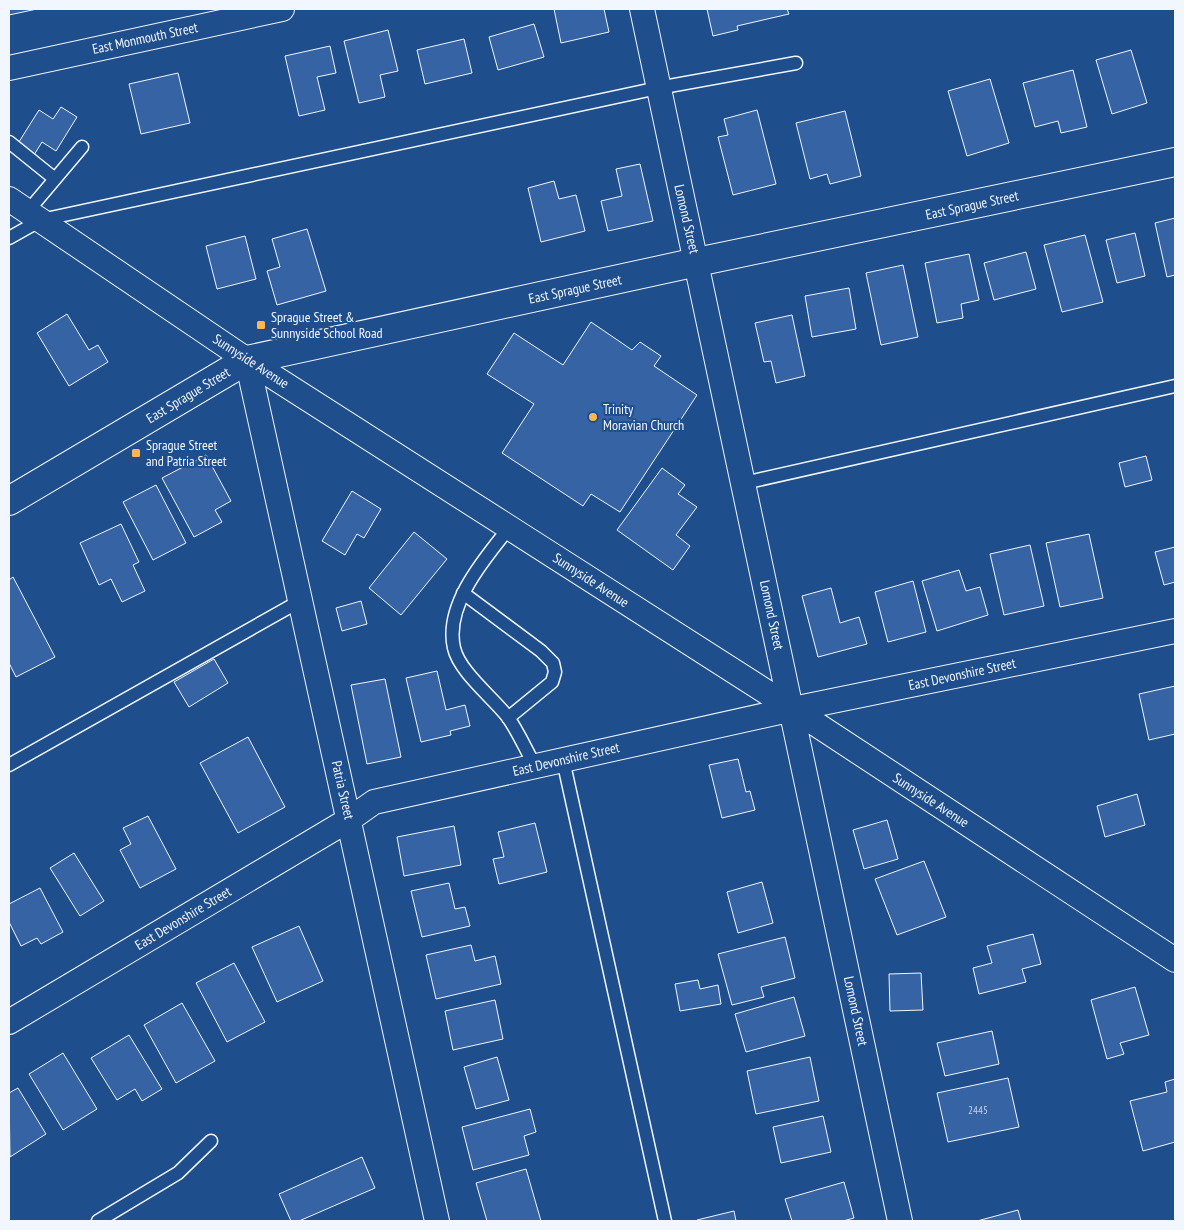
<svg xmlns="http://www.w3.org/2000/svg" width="1184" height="1230" viewBox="0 0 1184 1230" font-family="'PT Sans Narrow',sans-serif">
<rect width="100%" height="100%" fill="#1f4e8c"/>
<path fill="#3563a3" stroke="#f2f6ff" d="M 9,9 L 37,9 L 9,15 Z
M 554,9 L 604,9 L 609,32 L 561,43 Z
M 707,9 L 787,9 L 789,14 L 737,26 L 738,30 L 713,36 Z
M 534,24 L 544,57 L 498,70 L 489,37 Z
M 388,30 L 398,71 L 380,75 L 385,97 L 359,103 L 344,41 Z
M 464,39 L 472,73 L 425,84 L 417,50 Z
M 330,46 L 336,73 L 317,77 L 325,110 L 299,116 L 285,56 Z
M 1131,50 L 1147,103 L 1112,114 L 1096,60 Z
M 1073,70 L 1087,127 L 1061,133 L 1058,121 L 1035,127 L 1023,83 Z
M 178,73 L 190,123 L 141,134 L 129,84 Z
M 990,79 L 1009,143 L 967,156 L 948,91 Z
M 61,107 L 77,117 L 56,151 L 42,142 L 34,155 L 17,145 L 39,110 L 53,119 Z
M 757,110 L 776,184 L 733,195 L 718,137 L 728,135 L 724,119 Z
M 845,111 L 861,176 L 830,184 L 827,174 L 810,179 L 796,123 Z
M 640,164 L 653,221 L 608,231 L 601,201 L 622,196 L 616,169 Z
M 554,181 L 559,199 L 576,195 L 585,231 L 541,242 L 528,188 Z
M 1175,218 L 1175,275 L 1167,277 L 1155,223 Z
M 307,229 L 326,291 L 277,305 L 267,271 L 280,267 L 272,239 Z
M 1135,233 L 1145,276 L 1117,283 L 1106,240 Z
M 1085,235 L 1103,302 L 1062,312 L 1044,245 Z
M 245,236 L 256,279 L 217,289 L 206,246 Z
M 1026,252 L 1036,289 L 994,300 L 984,263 Z
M 969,254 L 979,300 L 961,304 L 963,318 L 937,323 L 925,263 Z
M 903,265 L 918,337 L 881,345 L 866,273 Z
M 849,288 L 856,329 L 812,337 L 805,296 Z
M 67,314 L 89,350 L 98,345 L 108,362 L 69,386 L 37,333 Z
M 792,315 L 805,376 L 776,383 L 771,361 L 764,362 L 755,323 Z
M 591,322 L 632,350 L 640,342 L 661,356 L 654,366 L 697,395 L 620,512 L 591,494 L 583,506 L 502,453 L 534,404 L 487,374 L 514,333 L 563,365 Z
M 206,455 L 231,501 L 215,510 L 222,522 L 194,537 L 162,478 Z
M 1146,456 L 1152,480 L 1125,487 L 1119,463 Z
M 662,468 L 685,485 L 678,494 L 697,507 L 676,535 L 690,546 L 673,570 L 617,530 Z
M 156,485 L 186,543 L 153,560 L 123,502 Z
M 352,491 L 381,509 L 364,538 L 357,534 L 345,555 L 322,541 Z
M 121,524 L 139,562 L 133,565 L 145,591 L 122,602 L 111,579 L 99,585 L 80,543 Z
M 414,532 L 447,559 L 401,615 L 369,588 Z
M 1089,534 L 1103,598 L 1060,607 L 1046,543 Z
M 1030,545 L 1044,606 L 1004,615 L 990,554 Z
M 1175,547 L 1175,582 L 1164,585 L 1155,552 Z
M 959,570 L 966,591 L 980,587 L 988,615 L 937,631 L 922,581 Z
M 13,577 L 55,657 L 16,677 L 9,663 L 9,580 Z
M 913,581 L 926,632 L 888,642 L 875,592 Z
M 831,588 L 840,623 L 859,617 L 867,644 L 818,657 L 802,596 Z
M 361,601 L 367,624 L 342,631 L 336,608 Z
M 214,659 L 228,683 L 189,707 L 174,682 Z
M 437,671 L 446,710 L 465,705 L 470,726 L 450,731 L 451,735 L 421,742 L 406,678 Z
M 385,679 L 401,757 L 367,764 L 351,685 Z
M 1175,686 L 1175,734 L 1149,740 L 1139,694 Z
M 248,737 L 285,807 L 238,833 L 200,763 Z
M 738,759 L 746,792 L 750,791 L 755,810 L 722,818 L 709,765 Z
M 1137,794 L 1145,825 L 1105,837 L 1097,806 Z
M 148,816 L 176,869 L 140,888 L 120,850 L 131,844 L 123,828 Z
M 887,820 L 898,859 L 864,869 L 853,830 Z
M 535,823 L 547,872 L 499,884 L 493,859 L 504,857 L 498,832 Z
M 454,826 L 461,865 L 404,876 L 397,837 Z
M 74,853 L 104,901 L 80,916 L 50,868 Z
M 924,861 L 946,917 L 897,935 L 875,879 Z
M 762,882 L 773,923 L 738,933 L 727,892 Z
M 449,883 L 455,909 L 465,907 L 470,926 L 422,937 L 411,891 Z
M 40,888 L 63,932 L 41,944 L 37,938 L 21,946 L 9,922 L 9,904 Z
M 299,926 L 323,981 L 277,1002 L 252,947 Z
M 1033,934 L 1041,964 L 1022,969 L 1026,982 L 979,994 L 973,968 L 992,963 L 987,946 Z
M 785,937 L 795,978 L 761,987 L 764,997 L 732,1005 L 718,954 Z
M 471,945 L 475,961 L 495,956 L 501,984 L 436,999 L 426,955 Z
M 234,963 L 265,1022 L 227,1042 L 196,983 Z
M 921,973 L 923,1010 L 890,1011 L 889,974 Z
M 698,980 L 700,989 L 718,985 L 721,1004 L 680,1011 L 675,984 Z
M 1135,987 L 1149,1035 L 1120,1043 L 1124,1054 L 1107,1059 L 1091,1000 Z
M 794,997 L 805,1036 L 746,1052 L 735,1014 Z
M 495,1000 L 503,1039 L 453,1050 L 445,1011 Z
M 182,1003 L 215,1061 L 176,1083 L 144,1025 Z
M 992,1031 L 999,1064 L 945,1076 L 937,1043 Z
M 129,1035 L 162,1089 L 142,1101 L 135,1089 L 117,1100 L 91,1058 Z
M 63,1053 L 97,1109 L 63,1130 L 29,1074 Z
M 497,1057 L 509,1100 L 476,1109 L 464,1067 Z
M 810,1057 L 819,1101 L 756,1114 L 747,1071 Z
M 1008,1078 L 1019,1127 L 948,1142 L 937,1093 Z
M 1175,1079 L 1175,1142 L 1143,1151 L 1130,1101 L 1167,1092 L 1165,1082 Z
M 18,1088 L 46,1134 L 10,1157 L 9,1093 Z
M 530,1109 L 536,1132 L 524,1136 L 529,1155 L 473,1170 L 462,1127 Z
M 823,1116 L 831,1152 L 781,1163 L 773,1127 Z
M 362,1157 L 375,1188 L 299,1221 L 291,1221 L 279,1194 Z
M 526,1169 L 541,1221 L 487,1221 L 476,1183 Z
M 844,1182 L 854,1218 L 843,1221 L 792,1221 L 785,1199 Z
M 1018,1210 L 1021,1221 L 977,1221 Z
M 734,1211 L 736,1221 L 697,1221 L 697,1220 Z"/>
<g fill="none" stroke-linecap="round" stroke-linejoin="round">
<defs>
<path id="lane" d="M 9,142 L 55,179
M 28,211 L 82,147
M 9,238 L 41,220 L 658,88 L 796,63
M 744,483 L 1175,386
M 509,528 C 485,558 444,605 454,648 C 459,671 492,697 507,716 C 518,731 526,750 535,766
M 463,593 L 541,651 L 553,663 L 555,672 L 552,682 L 508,718
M 563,760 L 665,1221
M 9,765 L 300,601
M 98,1221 L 178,1173 L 211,1141"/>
<path id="street" d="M 642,9 L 900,1221
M 9,68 L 282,9
M 9,199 L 247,360 L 793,709 L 1175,960
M 247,360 L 437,1221
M 9,1022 L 350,819 L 374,802 L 793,709 L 1175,631"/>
<path id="secondary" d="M 9,501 L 247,360 L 697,262 L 1175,162"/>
</defs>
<use href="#lane" stroke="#f2f6ff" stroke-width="15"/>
<use href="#street" stroke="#f2f6ff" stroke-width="26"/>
<use href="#secondary" stroke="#f2f6ff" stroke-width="30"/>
<use href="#lane" stroke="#1f4e8c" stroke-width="12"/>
<use href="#street" stroke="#1f4e8c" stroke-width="24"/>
<use href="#secondary" stroke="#1f4e8c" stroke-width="28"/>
</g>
<g fill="#ffb74d" stroke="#1f4e8c" stroke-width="2">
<rect x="256" y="320" width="10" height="10" rx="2.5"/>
<circle cx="593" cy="417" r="5"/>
<rect x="131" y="448" width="10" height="10" rx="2.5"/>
</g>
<g text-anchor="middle" stroke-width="4" stroke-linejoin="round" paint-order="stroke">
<g font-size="11" fill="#c3d1e8">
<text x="978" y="1114">2445</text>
</g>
<g font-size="14" fill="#f2f6ff" stroke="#1f4e8c">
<text transform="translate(145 38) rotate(-12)" y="5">East Monmouth Street</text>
<text transform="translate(972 205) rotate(-12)" y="5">East Sprague Street</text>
<text transform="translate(687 219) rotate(77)" y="5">Lomond Street</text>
<text transform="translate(575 289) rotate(-12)" y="5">East Sprague Street</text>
<text transform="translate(251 361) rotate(33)" y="5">Sunnyside Avenue</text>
<text transform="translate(188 395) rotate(-31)" y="5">East Sprague Street</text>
<text transform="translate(591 580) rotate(33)" y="5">Sunnyside Avenue</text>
<text transform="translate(772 615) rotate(78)" y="5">Lomond Street</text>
<text transform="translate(962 674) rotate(-12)" y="5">East Devonshire Street</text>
<text transform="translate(566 759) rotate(-13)" y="5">East Devonshire Street</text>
<text transform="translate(343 790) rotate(77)" y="5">Patria Street</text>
<text transform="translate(931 800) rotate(33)" y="5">Sunnyside Avenue</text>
<text transform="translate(183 918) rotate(-31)" y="5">East Devonshire Street</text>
<text transform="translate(856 1011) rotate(78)" y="5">Lomond Street</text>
</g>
<g font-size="14" fill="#f2f6ff" stroke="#1f4e8c" text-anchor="start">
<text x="271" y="322">Sprague Street &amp;<tspan x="271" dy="16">Sunnyside School Road</tspan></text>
<text x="603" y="414">Trinity<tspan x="603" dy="16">Moravian Church</tspan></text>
<text x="146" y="450">Sprague Street<tspan x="146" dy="16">and Patria Street</tspan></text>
</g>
</g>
<rect width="1184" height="1230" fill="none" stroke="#f2f6ff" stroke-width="20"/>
</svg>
